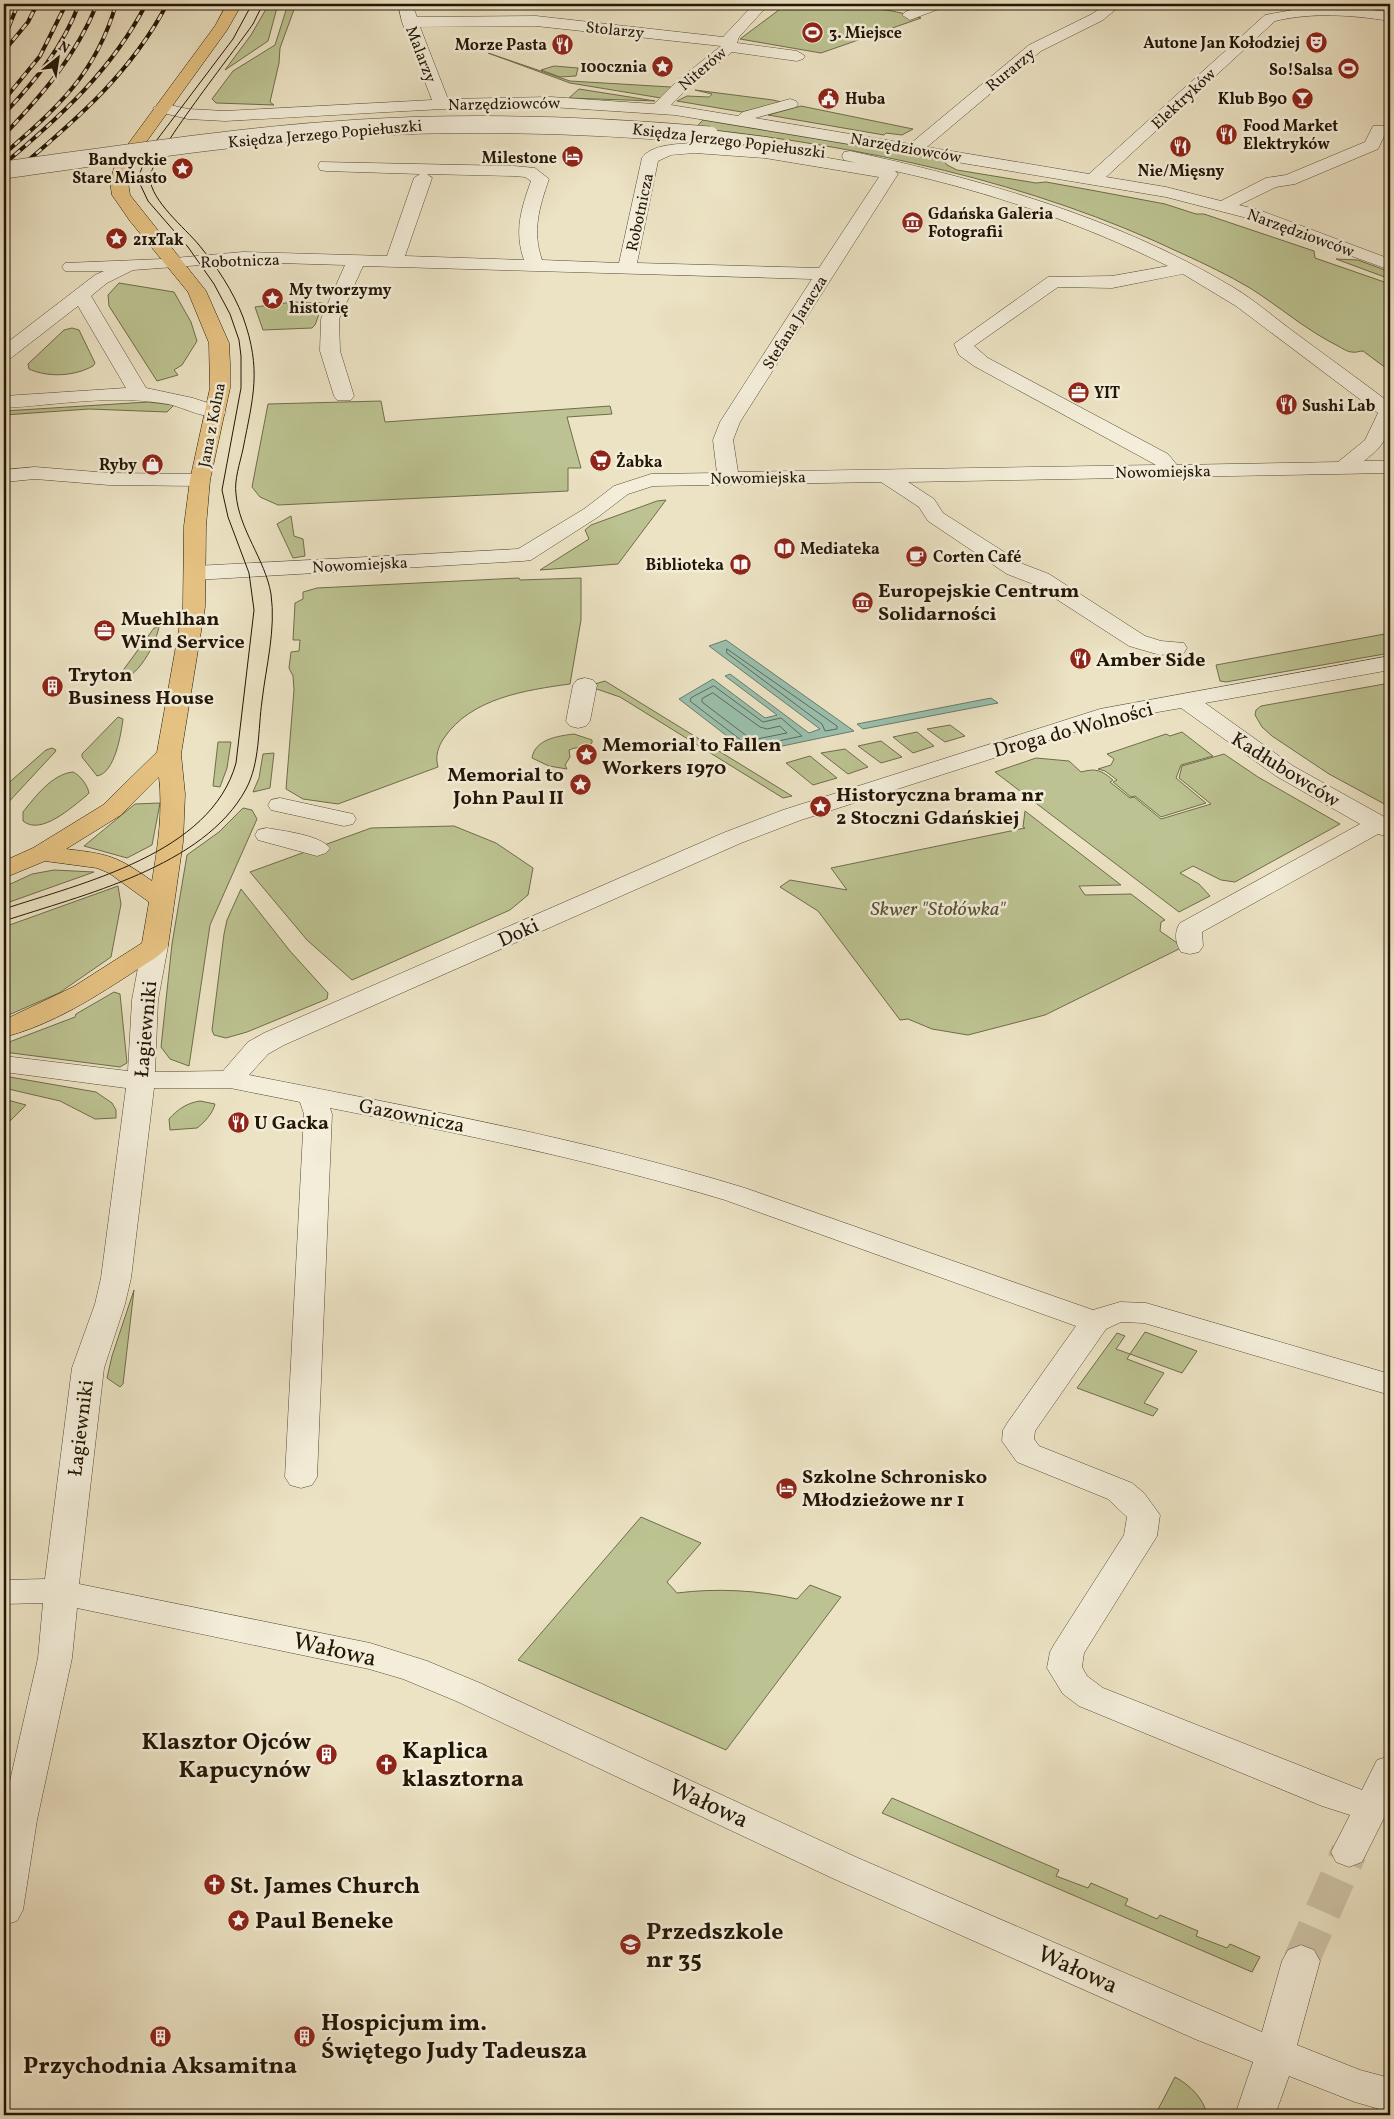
<svg xmlns="http://www.w3.org/2000/svg" width="1394" height="2119" viewBox="0 0 1394 2119" font-family="Vollkorn,serif">
<rect width="100%" height="100%" fill="#ece3c4"/>
<filter id="stains"><feTurbulence type="fractalNoise" baseFrequency=".004" numOctaves="4"/><feColorMatrix values="0 0 0 0 .2 0 0 0 0 .09 0 0 0 0 .02 0 0 0 .5 -.17"/></filter>
<radialGradient id="worn" r=".72"><stop offset=".6" stop-color="#630" stop-opacity="0"/><stop offset="1" stop-color="#630" stop-opacity=".3"/></radialGradient>
<path fill="#bcc291" stroke="#6f6c4b" d="M 269,4 L 278,4 L 268,41 L 225,70 L 251,35 Z
M 288,4 L 296,4 L 280,48 L 279,63 L 270,102 L 274,105 L 216,103 L 212,99 L 233,71 L 275,45 Z
M 787,4 C 833,4 877,5 921,18 L 821,53 L 740,39 Z
M 488,53 L 570,81 L 671,87 L 661,98 L 570,83 Z
M 554,66 L 578,68 L 576,76 L 560,77 L 541,70 Z
M 579,89 L 655,101 L 569,98 Z
M 695,90 L 773,100 L 785,103 L 742,112 L 677,101 L 687,96 L 709,97 L 712,94 Z
M 801,106 L 913,129 L 902,135 L 886,133 L 884,135 L 768,115 Z
M 703,120 L 943,160 L 947,165 L 957,170 L 1036,183 L 1046,182 L 1096,191 L 1165,204 L 1196,214 L 1204,214 L 1314,251 L 1315,258 L 1390,284 L 1390,371 L 1363,351 C 1360,351 1355,353 1352,352 C 1347,352 1342,348 1338,346 C 1306,330 1280,307 1250,288 C 1228,275 1205,264 1183,254 C 1030,181 862,146 695,128 Z
M 1336,259 L 1358,260 L 1390,272 L 1390,279 Z
M 119,283 L 174,292 L 191,322 L 197,341 L 182,365 L 174,370 L 178,375 L 157,381 L 109,306 L 108,295 Z
M 293,302 L 323,303 L 315,325 L 312,328 L 263,330 L 255,307 Z
M 72,328 L 79,330 L 95,363 L 93,366 C 75,376 49,378 29,369 L 28,364 L 64,330 Z
M 381,401 L 385,422 L 610,406 L 612,414 L 567,417 L 581,468 L 568,468 L 568,491 L 278,505 L 260,497 L 252,487 L 268,404 Z
M 148,402 L 174,405 L 167,412 L 89,409 L 4,415 L 4,411 Z
M 666,500 L 618,564 L 540,570 L 589,539 L 585,530 L 591,525 L 657,501 Z
M 291,516 L 294,536 L 303,539 L 305,556 L 293,558 L 277,524 Z
M 519,578 L 520,580 L 581,578 L 581,620 L 570,684 C 526,690 471,698 444,738 C 438,747 435,756 438,767 L 338,804 L 303,799 L 286,789 L 294,690 L 293,676 L 289,668 L 291,652 L 299,651 L 300,640 L 293,640 L 295,603 L 303,599 L 303,592 L 317,588 Z
M 159,627 C 156,643 137,682 116,680 L 154,628 Z
M 1390,633 L 1390,653 L 1226,682 L 1220,681 L 1216,665 Z
M 605,681 L 792,796 L 783,798 L 620,697 L 588,686 Z
M 1390,683 L 1390,807 L 1329,774 L 1272,736 L 1262,727 L 1255,715 L 1256,710 L 1261,706 Z
M 118,717 L 123,719 C 121,734 115,773 97,776 L 82,757 L 82,754 Z
M 950,725 L 965,736 L 945,742 L 927,729 Z
M 917,732 L 934,746 L 913,753 L 893,737 Z
M 1182,732 L 1213,756 L 1181,765 L 1176,778 L 1206,803 L 1161,817 L 1135,796 L 1131,797 L 1113,782 L 1117,780 L 1105,771 L 1098,769 L 1111,765 L 1114,759 L 1107,754 L 1166,734 L 1170,736 Z
M 574,734 L 592,740 L 592,743 C 585,749 577,746 569,750 L 570,757 L 565,765 L 567,769 L 549,766 L 532,758 C 535,739 558,736 574,734 Z
M 881,741 L 902,757 L 881,763 L 858,746 Z
M 218,742 L 231,742 L 227,768 L 220,787 L 213,786 Z
M 52,748 L 56,750 L 55,752 L 4,807 L 4,787 L 46,750 Z
M 845,749 L 868,767 L 848,774 L 821,753 Z
M 274,753 L 270,788 L 253,792 L 259,778 L 263,754 Z
M 1224,754 L 1258,777 L 1340,824 L 1235,882 L 1221,880 L 1193,866 L 1180,873 L 1199,884 L 1210,896 L 1179,912 L 995,772 L 1036,758 L 1069,761 L 1081,772 C 1096,768 1101,770 1113,780 L 1110,782 L 1130,798 L 1134,797 L 1161,819 L 1211,804 L 1179,778 L 1182,766 Z
M 810,756 L 837,778 L 813,785 L 786,763 Z
M 73,772 C 80,775 88,786 89,793 L 86,796 C 72,807 41,836 23,821 L 23,812 C 35,797 52,774 73,772 Z
M 160,803 L 152,845 L 127,858 L 84,846 L 135,804 Z
M 243,808 L 252,810 L 257,819 L 210,925 L 189,1066 L 170,1059 L 161,1047 L 172,944 L 187,855 L 219,832 Z
M 1025,811 L 1121,885 L 1079,886 L 1085,895 L 1131,894 L 1165,920 L 1161,922 L 1160,931 L 1183,947 L 1045,1015 L 968,1035 L 932,1029 L 908,1019 L 900,1020 L 818,911 L 780,887 L 790,880 L 847,890 L 831,868 L 1025,828 L 1023,827 Z
M 454,826 L 496,843 L 533,868 L 528,895 L 510,910 L 352,980 L 307,940 L 250,872 L 371,828 Z
M 54,870 L 94,872 L 4,904 L 4,887 L 32,874 Z
M 118,886 L 121,904 L 111,957 L 59,993 L 4,1017 L 4,927 Z
M 241,889 L 290,951 L 328,993 L 327,999 L 247,1032 L 226,1038 L 214,1035 L 212,1030 L 224,934 L 227,920 Z
M 114,992 L 120,994 L 127,1063 L 120,1067 L 4,1052 L 4,1044 L 75,1017 L 76,1014 Z
M 4,1076 L 96,1092 L 112,1103 L 116,1110 L 116,1118 L 95,1119 L 60,1101 L 4,1088 Z
M 4,1099 L 26,1105 L 5,1126 L 4,1126 Z
M 200,1101 L 215,1104 C 213,1113 205,1122 197,1128 L 170,1130 L 169,1119 C 178,1109 187,1103 200,1101 Z
M 134,1290 L 123,1384 L 120,1387 L 107,1378 L 112,1356 Z
M 1145,1332 L 1197,1351 L 1182,1373 L 1130,1354 L 1127,1359 L 1164,1373 L 1144,1403 L 1158,1409 L 1153,1416 L 1077,1388 L 1117,1333 L 1125,1336 L 1116,1349 L 1130,1354 Z
M 641,1517 L 701,1543 L 667,1582 L 677,1593 C 716,1588 758,1590 797,1599 L 810,1585 L 841,1597 L 726,1750 L 518,1660 Z
M 892,1798 L 1059,1870 L 1056,1876 L 1088,1888 L 1091,1883 L 1128,1899 L 1125,1905 L 1157,1919 L 1160,1915 L 1198,1931 L 1196,1936 L 1227,1948 L 1230,1944 L 1260,1957 L 1252,1972 L 882,1813 Z
M 1175,2077 C 1190,2085 1204,2099 1207,2115 L 1155,2115 Z"/>
<path fill="#9abfad" stroke="#6a7b6a" d="M 726,640 L 854,731 L 749,753 L 679,699 L 713,679 L 765,718 L 777,715 L 725,676 L 730,674 L 809,733 L 820,729 L 709,646 Z
M 991,698 L 998,703 L 863,729 L 857,724 Z"/>
<g fill="none" stroke-linecap="round" stroke-linejoin="round">
<path stroke="#5e6a59" stroke-width="1" d="M 727,649 L 837,726 L 837,729 L 825,731 L 822,724 L 727,653 Z
M 714,686 L 763,722 L 781,718 L 802,736 L 750,747 L 690,701 L 691,698 Z
M 713,693 L 760,727 L 767,729 L 780,726 L 787,733 L 752,740 L 702,702 L 702,699 Z"/>
<path stroke="#cec4a7" stroke-width="36" stroke-dasharray="36 18" stroke-linecap="butt" d="M 1301,1961 L 1349,1852"/>
<defs>
<path id="minor" d="M 398,4 L 412,4 L 417,17 L 536,16 L 723,37 L 754,4 L 769,4 L 739,37 L 737,43 L 797,51 L 805,56 L 803,59 L 797,61 L 732,52 L 689,87 L 671,105 L 738,116 L 743,112 L 790,99 L 796,101 L 798,104 L 796,107 L 755,118 L 910,144 L 1029,45 L 1092,14 L 1106,4 L 1122,4 L 1103,20 L 1041,51 L 927,147 L 1089,174 L 1265,15 L 1315,6 L 1345,7 L 1390,12 L 1390,21 C 1352,15 1313,12 1275,21 L 1106,177 L 1166,187 L 1221,201 L 1266,178 L 1286,175 L 1365,142 L 1373,126 L 1385,126 L 1387,130 L 1378,149 L 1295,184 L 1276,187 L 1239,205 L 1259,210 L 1390,259 L 1390,270 L 1247,218 L 1166,197 L 675,115 L 551,107 L 442,109 L 225,121 L 188,119 L 155,111 L 153,108 L 161,103 L 188,109 L 225,111 L 432,100 L 402,22 ZM 536,26 L 721,46 L 677,81 L 654,104 L 551,97 L 448,99 L 420,27 Z
M 926,4 L 947,4 L 944,7 L 910,20 L 902,15 L 905,12 Z
M 710,130 L 766,137 L 772,138 L 774,142 L 772,146 L 766,147 L 704,139 L 702,135 L 704,131 Z
M 695,143 L 765,147 L 857,163 L 844,160 L 842,156 L 844,152 L 850,151 C 983,180 1113,216 1231,286 C 1255,300 1276,319 1298,335 C 1329,358 1360,380 1390,403 C 1390,434 1389,441 1364,461 L 1390,461 L 1390,473 L 908,482 L 934,499 L 943,513 L 1023,564 L 1049,574 L 1145,636 L 1161,641 L 1184,643 L 1187,648 L 1184,653 L 1160,655 L 1129,646 L 1033,584 L 1007,574 L 928,521 L 919,507 L 881,482 L 653,486 L 628,494 L 598,517 L 531,560 L 523,561 L 195,580 L 187,578 L 184,573 L 187,568 L 195,566 L 518,549 L 584,509 L 614,486 L 651,474 L 717,473 L 713,440 L 720,422 L 812,279 L 363,266 L 339,319 L 340,351 L 354,396 L 351,400 L 337,400 L 334,396 L 320,351 L 321,319 L 345,265 L 243,262 L 133,270 L 107,283 L 91,296 L 146,388 L 193,398 L 223,408 L 226,412 L 223,416 C 206,420 185,408 168,404 C 114,394 58,405 4,408 L 4,396 L 126,388 L 78,306 L 11,358 L 4,360 L 4,345 L 95,275 L 104,271 L 65,271 L 62,267 L 65,263 L 163,259 L 243,252 L 387,256 L 414,178 L 420,174 L 326,171 L 320,170 L 318,166 L 320,162 L 514,166 L 535,168 L 549,179 C 539,208 532,231 542,260 L 619,263 L 642,158 C 651,144 679,144 695,143 ZM 695,153 L 765,158 L 879,177 L 819,268 L 637,263 L 658,161 L 671,155 ZM 895,171 C 990,192 1081,223 1168,266 L 1112,276 L 1048,277 L 954,344 L 959,355 L 974,366 L 1156,465 L 738,472 L 733,440 L 740,422 L 898,174 ZM 427,174 L 514,176 L 525,177 L 531,181 C 521,209 514,231 524,260 L 405,256 L 432,178 ZM 1183,274 L 1236,306 L 1378,413 L 1365,440 L 1338,462 L 1177,465 L 1168,454 L 988,358 L 974,346 L 1058,287 L 1112,288 Z
M 35,467 L 109,473 L 200,474 L 207,476 L 210,480 L 207,484 L 200,486 L 109,485 L 35,479 L 4,482 L 4,470 Z
M 1390,656 L 1390,670 L 1205,703 L 1293,766 L 1390,820 L 1390,837 L 1378,834 L 1202,932 L 1203,946 L 1199,952 L 1190,954 L 1181,952 C 1175,943 1174,932 1180,923 L 1360,824 L 1276,776 L 1181,708 L 1112,720 L 801,820 L 741,843 L 284,1045 L 268,1054 L 249,1075 C 415,1108 582,1138 745,1188 L 1093,1310 L 1120,1302 L 1146,1303 L 1390,1374 L 1390,1395 L 1144,1323 L 1121,1322 L 1106,1329 L 1035,1431 L 1034,1439 L 1039,1446 L 1132,1483 L 1144,1493 L 1160,1515 L 1157,1536 L 1084,1653 L 1082,1667 L 1087,1676 L 1103,1688 L 1362,1790 L 1377,1760 L 1390,1756 L 1390,1806 L 1362,1862 L 1349,1867 L 1336,1862 L 1331,1852 L 1350,1815 L 1322,1806 L 1079,1706 L 1063,1694 L 1047,1668 L 1050,1652 L 1055,1643 L 1124,1535 L 1127,1517 L 1108,1499 L 1017,1462 L 1002,1441 L 1003,1430 L 1008,1422 L 1076,1326 L 725,1200 C 595,1161 463,1134 330,1108 L 332,1114 L 317,1477 L 312,1485 L 301,1488 L 290,1485 L 285,1477 L 304,1114 L 300,1102 L 230,1088 L 154,1088 L 131,1278 L 125,1304 L 104,1368 L 79,1584 L 370,1643 L 427,1661 L 480,1683 L 858,1858 L 1262,2032 L 1282,1961 L 1288,1950 L 1301,1945 L 1314,1950 L 1320,1961 L 1297,2045 L 1360,2070 L 1390,2078 L 1390,2112 L 1355,2102 L 1289,2076 L 1275,2115 L 1235,2115 L 1253,2062 L 1195,2039 L 832,1878 L 456,1701 L 403,1679 L 369,1669 L 77,1608 L 72,1658 L 37,1820 L 23,1910 L 17,1921 L 4,1925 L 4,1807 L 38,1658 L 43,1603 L 4,1604 L 4,1580 L 45,1579 L 72,1368 L 95,1304 L 101,1278 L 126,1088 L 4,1072 L 4,1056 L 128,1071 L 132,1000 L 142,946 L 146,940 L 155,938 L 164,940 L 168,946 L 158,1000 L 155,1072 L 223,1071 L 248,1042 L 264,1033 L 723,833 L 783,810 L 1100,709 Z
M 585,678 L 593,680 L 597,685 L 590,721 L 586,726 L 578,728 L 570,726 L 566,721 L 573,685 L 577,680 Z
M 280,798 L 353,814 L 356,819 L 353,824 L 344,826 L 271,810 L 268,805 L 271,800 Z
M 267,828 C 283,831 320,835 330,848 L 326,853 L 317,856 L 258,840 L 255,835 L 258,830 Z"/>
<path id="major" d="M 227,4 L 242,4 L 227,30 L 139,152 L 130,168 L 128,182 L 130,195 L 206,291 L 229,343 L 230,364 L 230,388 L 210,480 L 206,526 L 205,607 L 181,754 L 185,794 L 183,842 L 168,946 C 161,956 148,962 138,969 C 97,996 52,1025 4,1037 L 4,1020 L 73,987 L 142,943 L 149,902 L 109,873 L 97,868 L 45,861 L 4,878 L 4,861 L 33,848 L 103,805 L 157,752 L 183,607 L 184,526 L 190,480 L 210,388 L 209,343 L 188,292 L 130,221 L 112,195 L 110,182 L 114,168 L 123,151 L 215,26 ZM 159,777 C 163,812 158,846 152,881 C 117,856 109,854 66,849 L 121,815 Z"/>
</defs>
<use href="#minor" stroke="#544935" stroke-width="1"/>
<use href="#major" stroke="#221605" stroke-width="1"/>
<use href="#minor" fill="#f3edd9" fill-rule="evenodd"/>
<use href="#major" fill="#e6c282" fill-rule="evenodd"/>
<path stroke="#221605" stroke-width="1" d="M 4,909 C 82,883 211,854 236,763 L 254,610 L 249,573 L 228,517 L 222,490 L 241,388 L 241,356 L 239,340 L 230,314 L 214,284 L 188,247 L 148,201 L 140,184 L 139,176 L 147,153 L 233,39 L 252,4
M 4,921 C 82,895 204,867 246,789 C 260,763 258,729 262,701 C 266,666 276,630 271,594 C 265,559 239,530 236,494 C 234,480 240,463 243,449 C 253,397 262,370 243,317 C 233,291 217,267 199,245 C 185,228 151,201 150,178 C 150,157 236,49 253,24 L 263,4"/>
<defs>
<path id="rail" d="M 4,39 L 18,4
M 4,51 L 28,22 L 37,4
M 4,100 L 40,56 L 66,4
M 4,114 C 35,81 63,47 79,4
M 4,135 C 42,95 76,56 97,4
M 4,154 C 57,108 96,74 116,4
M 4,164 C 60,117 112,70 146,4
M 4,181 C 67,127 128,79 167,4"/>
</defs>
<use href="#rail" stroke="#221605" stroke-width="4"/>
<use href="#rail" stroke="#f3edd9" stroke-width="2.5" stroke-dasharray="7" stroke-linecap="butt"/>
<defs>
<path id="minor-bridge" d="M 4,170 C 122,154 241,135 360,128 C 477,121 593,125 710,135"/>
</defs>
<use href="#minor-bridge" stroke="#544935" stroke-width="18" stroke-linecap="butt"/>
<use href="#minor-bridge" stroke="#f3edd9" stroke-width="17"/>
</g>
<defs>
<symbol id="stadium-disc" viewBox="-11 -11 22 22"><circle r="9.5" fill="#8f2418" stroke="#f3edd9"/><path d="M0-5a6.5 5 0 1 0 0 10a6.5 5 0 1 0 0-10ZM-3.5-1.8h7v3.6h-7Z" fill="#fff"/></symbol>
<symbol id="theatre-disc" viewBox="-11 -11 22 22"><circle r="9.5" fill="#8f2418" stroke="#f3edd9"/><path d="M-5-5.5Q0-4 5-5.5V0Q5 5 0 6Q-5 5-5 0ZM-3.3-2.5H-1v1.5H-3.3ZM1-2.5H3.3v1.5H1ZM-2.8 1Q0 5.5 2.8 1Z" fill="#fff"/></symbol>
<symbol id="restaurant-disc" viewBox="-11 -11 22 22"><circle r="9.5" fill="#8f2418" stroke="#f3edd9"/><path d="M-5-6h1v4h1v-4h1v4h1v-4h1v5L-1.5 .5V6h-2V.5L-5-1ZM5-6V6H3V1.5H1.5Q1.5-4 5-6Z" fill="#fff"/></symbol>
<symbol id="sight-disc" viewBox="-11 -11 22 22"><circle r="9.5" fill="#8f2418" stroke="#f3edd9"/><path d="M0-6L1.8-2.2L6-1.7L2.9 1.2L3.7 5.4L0 3.3L-3.7 5.4L-2.9 1.2L-6-1.7L-1.8-2.2Z" fill="#fff"/></symbol>
<symbol id="civic-disc" viewBox="-11 -11 22 22"><circle r="9.5" fill="#8f2418" stroke="#f3edd9"/><path d="M-.6-6.5H3V-4.5H.6V-3L4-1V1h2V6H-6V1h2V-1L-.6-3ZM-1.2 2.5V6h2.4V2.5Z" fill="#fff"/></symbol>
<symbol id="bar-disc" viewBox="-11 -11 22 22"><circle r="9.5" fill="#8f2418" stroke="#f3edd9"/><path d="M-6-5H6L.8 .8V4.5H3.5V6h-7V4.5H-.8V.8Z" fill="#fff"/></symbol>
<symbol id="hotel-disc" viewBox="-11 -11 22 22"><circle r="9.5" fill="#8f2418" stroke="#f3edd9"/><path d="M-6-4.5h1.5V1H6V5H4.5V3h-9V5H-6ZM-4 0a1.8 1.8 0 1 1 3.6 0ZM.5 0V-2.5h3Q6-2.5 6 0Z" fill="#fff"/></symbol>
<symbol id="museum-disc" viewBox="-11 -11 22 22"><circle r="9.5" fill="#8f2418" stroke="#f3edd9"/><path d="M0-6L6-3V-2H-6V-3ZM-5-1h2V3h-2ZM-1-1h2V3h-2ZM3-1h2V3H3ZM-6 4H6V6H-6Z" fill="#fff"/></symbol>
<symbol id="office-disc" viewBox="-11 -11 22 22"><circle r="9.5" fill="#8f2418" stroke="#f3edd9"/><path d="M-6-3h4V-5.5h4V-3h4V5H-6ZM-1-4.5V-3h2v-1.5ZM-6 0V1H6V0Z" fill="#fff"/></symbol>
<symbol id="supermarket-disc" viewBox="-11 -11 22 22"><circle r="9.5" fill="#8f2418" stroke="#f3edd9"/><path d="M-6-5.5h2.5l.6 2H6L4.5 2H-2.5L-4.4-4H-6ZM-1.5 3.2a1.3 1.3 0 1 0 .1 0ZM3 3.2a1.3 1.3 0 1 0 .1 0Z" fill="#fff"/></symbol>
<symbol id="shop-disc" viewBox="-11 -11 22 22"><circle r="9.5" fill="#8f2418" stroke="#f3edd9"/><path d="M-5-2.5h2.3a2.7 3.5 0 0 1 5.4 0H5L5.5 6h-11ZM-1.5-2.5h3a1.5 2.3 0 0 0-3 0Z" fill="#fff"/></symbol>
<symbol id="library-disc" viewBox="-11 -11 22 22"><circle r="9.5" fill="#8f2418" stroke="#f3edd9"/><path d="M-6-4Q-3-5.5-.7-3.5V5Q-3 3-6 4ZM6-4Q3-5.5 .7-3.5V5Q3 3 6 4Z" fill="#fff"/></symbol>
<symbol id="cafe-disc" viewBox="-11 -11 22 22"><circle r="9.5" fill="#8f2418" stroke="#f3edd9"/><path d="M-5.5-4.5H6V0H3Q3 3.5 0 3.5H-2.5Q-5.5 3.5-5.5 0ZM3-3.2v2h1.7v-2ZM-6 4.5H4V6H-6Z" fill="#fff"/></symbol>
<symbol id="building-disc" viewBox="-11 -11 22 22"><circle r="9.5" fill="#8f2418" stroke="#f3edd9"/><path d="M-4-6H4V6H1V3H-1V6H-4ZM-2.5-4.3h1.7v1.8h-1.7ZM.8-4.3h1.7v1.8H.8ZM-2.5-1h1.7V.8h-1.7ZM.8-1h1.7V.8H.8Z" fill="#fff"/></symbol>
<symbol id="church-disc" viewBox="-11 -11 22 22"><circle r="9.5" fill="#8f2418" stroke="#f3edd9"/><path d="M-1.2-6h2.4v3.5h3.3v2.4h-3.3V6h-2.4V-.1h-3.3v-2.4h3.3Z" fill="#fff"/></symbol>
<symbol id="school-disc" viewBox="-11 -11 22 22"><circle r="9.5" fill="#8f2418" stroke="#f3edd9"/><path d="M0-5L7-2L0 1L-7-2ZM-4 1L0 2.5L4 1V4Q0 6-4 4Z" fill="#fff"/></symbol>
</defs>
<g fill-rule="evenodd">
<use href="#stadium-disc" x="800" y="20" width="25" height="25"/>
<use href="#theatre-disc" x="1304" y="30" width="25" height="25"/>
<use href="#restaurant-disc" x="550" y="32" width="25" height="25"/>
<use href="#sight-disc" x="650" y="54" width="25" height="25"/>
<use href="#stadium-disc" x="1336" y="56" width="25" height="25"/>
<use href="#civic-disc" x="816" y="86" width="25" height="25"/>
<use href="#bar-disc" x="1290" y="86" width="25" height="25"/>
<use href="#restaurant-disc" x="1214" y="122" width="25" height="25"/>
<use href="#restaurant-disc" x="1168" y="134" width="25" height="25"/>
<use href="#hotel-disc" x="560" y="144" width="25" height="25"/>
<use href="#sight-disc" x="170" y="156" width="25" height="25"/>
<use href="#museum-disc" x="900" y="210" width="25" height="25"/>
<use href="#sight-disc" x="104" y="226" width="25" height="25"/>
<use href="#sight-disc" x="260" y="286" width="25" height="25"/>
<use href="#office-disc" x="1066" y="380" width="25" height="25"/>
<use href="#restaurant-disc" x="1274" y="392" width="25" height="25"/>
<use href="#supermarket-disc" x="588" y="448" width="25" height="25"/>
<use href="#shop-disc" x="140" y="452" width="25" height="25"/>
<use href="#library-disc" x="772" y="536" width="25" height="25"/>
<use href="#cafe-disc" x="904" y="544" width="25" height="25"/>
<use href="#library-disc" x="728" y="552" width="25" height="25"/>
<use href="#museum-disc" x="850" y="590" width="25" height="25"/>
<use href="#office-disc" x="92" y="618" width="25" height="25"/>
<use href="#restaurant-disc" x="1068" y="646" width="25" height="25"/>
<use href="#building-disc" x="40" y="674" width="25" height="25"/>
<use href="#sight-disc" x="574" y="742" width="25" height="25"/>
<use href="#sight-disc" x="568" y="772" width="25" height="25"/>
<use href="#sight-disc" x="808" y="794" width="25" height="25"/>
<use href="#restaurant-disc" x="226" y="1110" width="25" height="25"/>
<use href="#hotel-disc" x="774" y="1476" width="25" height="25"/>
<use href="#building-disc" x="314" y="1742" width="25" height="25"/>
<use href="#church-disc" x="374" y="1752" width="25" height="25"/>
<use href="#church-disc" x="202" y="1872" width="25" height="25"/>
<use href="#sight-disc" x="226" y="1908" width="25" height="25"/>
<use href="#school-disc" x="618" y="1932" width="25" height="25"/>
<use href="#building-disc" x="148" y="2024" width="25" height="25"/>
<use href="#building-disc" x="292" y="2024" width="25" height="25"/>
</g>
<g text-anchor="middle" stroke-width="5" stroke-linejoin="round" paint-order="stroke">
<g font-size="16" fill="#221605" stroke="#f3edd9">
<text transform="translate(615 29) rotate(6)" y="6">Stolarzy</text>
<text transform="translate(422 54) rotate(69)" y="6">Malarzy</text>
<text transform="translate(702 68) rotate(-41)" y="6">Niterów</text>
<text transform="translate(1010 69) rotate(-39)" y="6">Rurarzy</text>
<text transform="translate(1183 98) rotate(-43)" y="6">Elektryków</text>
<text transform="translate(504 103) rotate(-1)" y="6">Narzędziowców</text>
<text transform="translate(325 133) rotate(-5)" y="6">Księdza Jerzego Popiełuszki</text>
<text transform="translate(729 140) rotate(7)" y="6">Księdza Jerzego Popiełuszki</text>
<text transform="translate(906 147) rotate(10)" y="6">Narzędziowców</text>
<text transform="translate(639 212) rotate(-78)" y="6">Robotnicza</text>
<text transform="translate(1301 232) rotate(20)" y="6">Narzędziowców</text>
<text transform="translate(240 260) rotate(-2)" y="6">Robotnicza</text>
<text transform="translate(794 322) rotate(-58)" y="6">Stefana Jaracza</text>
<text transform="translate(211 425) rotate(-79)" y="6">Jana z Kolna</text>
<text transform="translate(1163 471) rotate(-1)" y="6">Nowomiejska</text>
<text transform="translate(758 477) rotate(-1)" y="6">Nowomiejska</text>
<text transform="translate(360 564) rotate(-3)" y="6">Nowomiejska</text>
</g>
<g font-size="16" font-weight="bold" fill="#221605" stroke="#f3edd9" text-anchor="start">
<text x="829" y="38">3. Miejsce</text>
<text x="1300" y="48" text-anchor="end">Autone Jan Kołodziej</text>
<text x="547" y="50" text-anchor="end">Morze Pasta</text>
<text x="647" y="72" text-anchor="end">100cznia</text>
<text x="1333" y="75" text-anchor="end">So!Salsa</text>
<text x="845" y="104">Huba</text>
<text x="1287" y="104" text-anchor="end">Klub B90</text>
<text x="1243" y="131">Food Market<tspan x="1243" dy="18">Elektryków</tspan></text>
<text x="557" y="163" text-anchor="end">Milestone</text>
<text x="167" y="165" text-anchor="end">Bandyckie<tspan x="167" dy="18">Stare Miasto</tspan></text>
<text x="1181" y="176" text-anchor="middle">Nie/Mięsny</text>
<text x="928" y="219">Gdańska Galeria<tspan x="928" dy="18">Fotografii</tspan></text>
<text x="133" y="245">21xTak</text>
<text x="289" y="295">My tworzymy<tspan x="289" dy="18">historię</tspan></text>
<text x="1094" y="398">YIT</text>
<text x="1302" y="411">Sushi Lab</text>
<text x="616" y="467">Żabka</text>
<text x="137" y="470" text-anchor="end">Ryby</text>
<text x="800" y="554">Mediateka</text>
<text x="933" y="562">Corten Café</text>
<text x="724" y="570" text-anchor="end">Biblioteka</text>
</g>
<g font-size="20" font-weight="bold" fill="#221605" stroke="#f3edd9" text-anchor="start">
<text x="878" y="597">Europejskie Centrum<tspan x="878" dy="23">Solidarności</tspan></text>
<text x="121" y="625">Muehlhan<tspan x="121" dy="23">Wind Service</tspan></text>
<text x="1096" y="666">Amber Side</text>
<text x="68" y="681">Tryton<tspan x="68" dy="23">Business House</tspan></text>
<text x="602" y="751">Memorial to Fallen<tspan x="602" dy="23">Workers 1970</tspan></text>
<text x="564" y="781" text-anchor="end">Memorial to<tspan x="564" dy="23">John Paul II</tspan></text>
<text x="836" y="801">Historyczna brama nr<tspan x="836" dy="23">2 Stoczni Gdańskiej</tspan></text>
<text x="254" y="1129">U Gacka</text>
<text x="802" y="1483">Szkolne Schronisko<tspan x="802" dy="23">Młodzieżowe nr 1</tspan></text>
</g>
<g font-size="20" fill="#221605" stroke="#f3edd9">
<text transform="translate(1073 729) rotate(-15)" y="7">Droga do Wolności</text>
<text transform="translate(1286 769) rotate(32)" y="7">Kadłubowców</text>
<text transform="translate(518 932) rotate(-24)" y="7">Doki</text>
<text transform="translate(145 1029) rotate(-85)" y="7">Łagiewniki</text>
<text transform="translate(412 1115) rotate(11)" y="7">Gazownicza</text>
<text transform="translate(80 1428) rotate(-83)" y="7">Łagiewniki</text>
</g>
<g font-size="20" font-style="italic" fill="#585236" stroke="#f3edd9">
<text x="938" y="915">Skwer "Stołówka"</text>
</g>
<g font-size="24" fill="#221605" stroke="#f3edd9">
<text transform="translate(335 1649) rotate(13)" y="8">Wałowa</text>
<text transform="translate(709 1803) rotate(25)" y="8">Wałowa</text>
<text transform="translate(1078 1969) rotate(24)" y="8">Wałowa</text>
</g>
<g font-size="24" font-weight="bold" fill="#221605" stroke="#f3edd9" text-anchor="start">
<text x="311" y="1749" text-anchor="end">Klasztor Ojców<tspan x="311" dy="28">Kapucynów</tspan></text>
<text x="402" y="1758">Kaplica<tspan x="402" dy="28">klasztorna</tspan></text>
<text x="230" y="1893">St. James Church</text>
<text x="255" y="1928">Paul Beneke</text>
<text x="646" y="1939">Przedszkole<tspan x="646" dy="28">nr 35</tspan></text>
<text x="321" y="2030">Hospicjum im.<tspan x="321" dy="28">Świętego Judy Tadeusza</tspan></text>
<text x="160" y="2073" text-anchor="middle">Przychodnia Aksamitna</text>
</g>
</g>
<rect width="1394" height="2119" fill="none" stroke="#ece3c4" stroke-width="20"/>
<rect x="5" y="5" width="1384" height="2109" fill="none" stroke="#221605" stroke-width="2.5"/>
<rect x="10" y="10" width="1374" height="2099" fill="none" stroke="#221605"/>
<g transform="translate(58 58) rotate(30)" stroke="#f3edd9" stroke-width="4" paint-order="stroke">
<path d="M0-4L9 19L0 12L-9 19Z" fill="#221605"/>
<text y="-8" font-size="14" font-weight="bold" text-anchor="middle" fill="#221605">N</text>
</g>
<rect width="100%" height="100%" filter="url(#stains)"/>
<rect width="100%" height="100%" fill="url(#worn)"/>
</svg>
